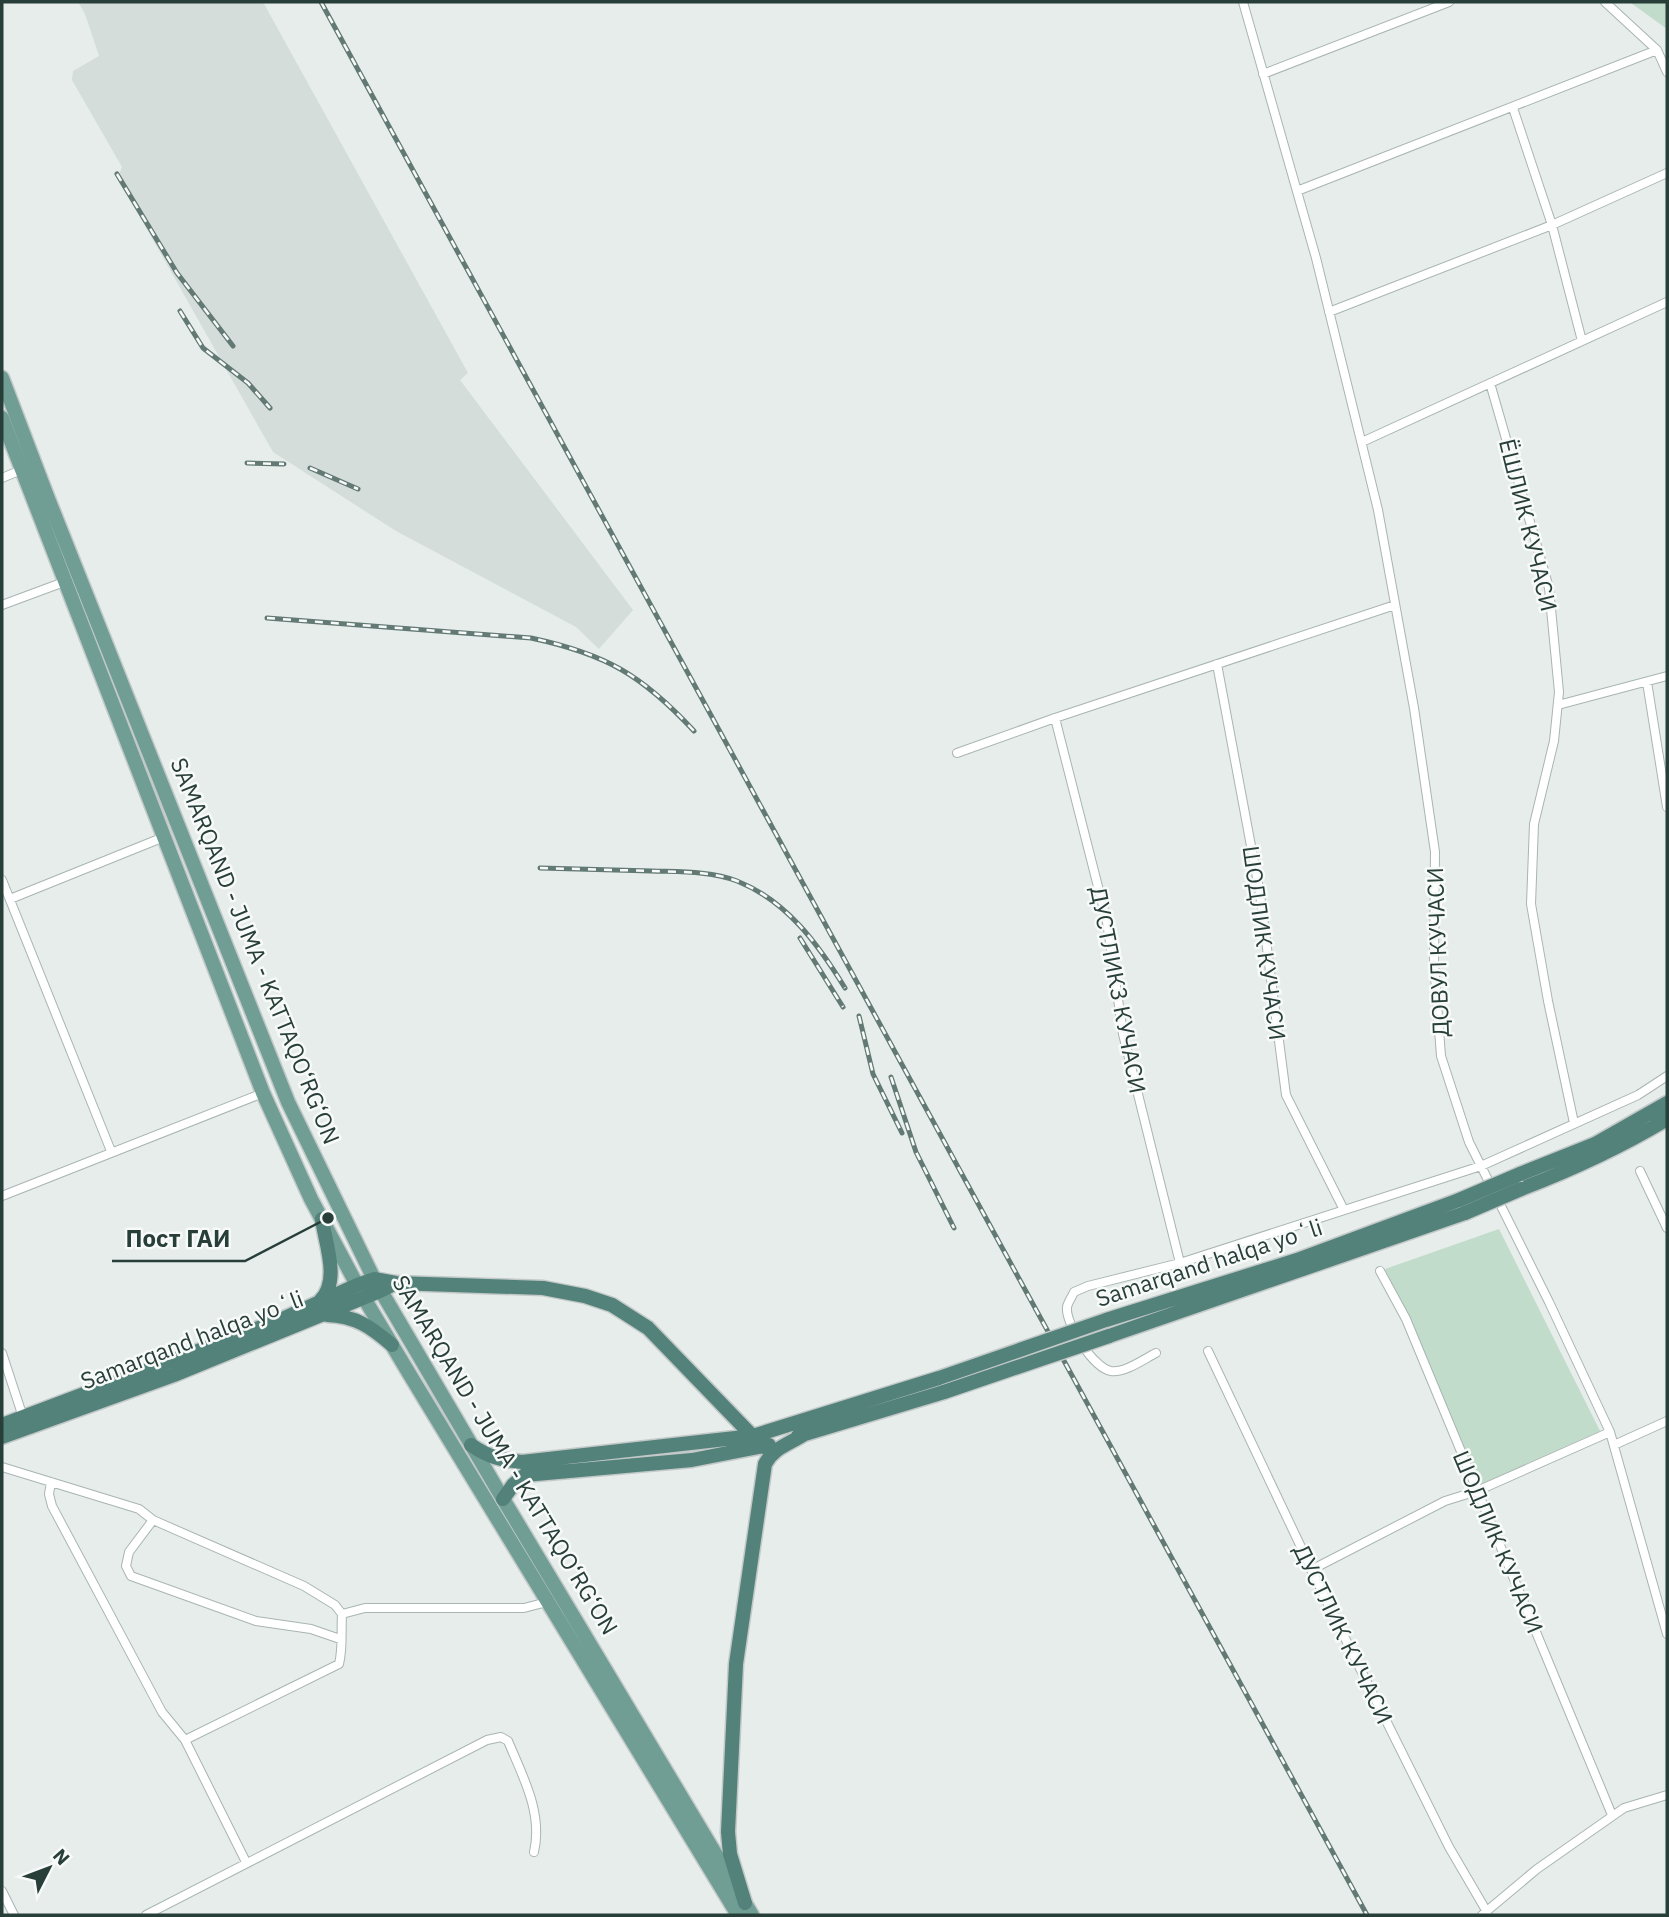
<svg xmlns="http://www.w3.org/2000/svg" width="1669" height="1917" viewBox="0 0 1669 1917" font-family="'IBM Plex Sans',sans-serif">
<rect width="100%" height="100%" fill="#e6edeb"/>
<path fill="#d4ddda" d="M 78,2 L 263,2 L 468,373 L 460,380 L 633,610 L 599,649 L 576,627 L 396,531 L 273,452 L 118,178 L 122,167 L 72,80 L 73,71 L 99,56 L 85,14 Z"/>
<path fill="#c2dccb" d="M 1628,2 L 1667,2 L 1667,29 L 1631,3 Z
M 1499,1229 L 1600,1431 L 1481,1484 L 1385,1269 Z"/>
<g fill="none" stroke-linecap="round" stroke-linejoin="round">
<defs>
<path id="minor" d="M 1243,2 L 1316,258 L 1378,510 L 1414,708 L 1435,852 L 1434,963 L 1441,1056 L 1469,1142 L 1549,1302 L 1610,1432 L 1667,1634
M 1605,2 L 1657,50 L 1667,72
M 1263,74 L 1449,2
M 1513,108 L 1552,225 L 1582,341
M 1297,191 L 1657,50
M 1329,312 L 1552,225 L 1667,173
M 1490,383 L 1549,588 L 1559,692 L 1554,741 L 1534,824 L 1531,904 L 1548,1001 L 1574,1123
M 1362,442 L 1667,302
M 2,478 L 21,470
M 2,605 L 64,582
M 1217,664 L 1260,894 L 1286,1095 L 1344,1210
M 1647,682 L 1667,807
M 1558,705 L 1667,676
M 1055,718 L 1107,922 L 1123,1034 L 1180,1263
M 957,753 L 1055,718 L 1395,605
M 2,880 L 111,1151
M 10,899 L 164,837
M 1640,1171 L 1667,1228
M 2,1196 L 263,1093
M 1380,1271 L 1406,1319 L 1612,1815
M 1208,1351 L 1328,1604 L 1449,1847 L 1487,1912
M 2,1353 L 24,1420
M 1156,1353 C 1144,1359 1125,1373 1111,1371 C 1093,1368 1065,1323 1067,1307 C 1068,1302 1072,1297 1074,1292 L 1088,1286 L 1180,1263 L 1481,1166 L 1638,1095 L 1667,1076
M 1614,1445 L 1667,1421
M 2,1467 L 139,1509 L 153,1520 L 304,1586 L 335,1605 L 342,1614
M 51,1482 L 49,1494 L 52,1506 L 162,1712 L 185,1740 L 246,1862
M 153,1520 L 129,1552 L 126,1566 L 131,1576 L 256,1621 L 311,1629 L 340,1639
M 1311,1570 L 1445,1501 L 1477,1491 L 1610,1432
M 185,1740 L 339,1664 C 343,1648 341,1631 342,1614 L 365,1608 L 524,1608 L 547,1602
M 2,1891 L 14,1915
M 146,1915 L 487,1740 L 501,1737 L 508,1741 C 523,1777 543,1813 534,1852
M 1482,1915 L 1537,1869 L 1624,1808 L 1667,1795"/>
<path id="primary" d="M 2,378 L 47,496 L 288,1102 L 374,1279 L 503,1499 L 752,1915
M 2,418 L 263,1093 L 311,1199 L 364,1298 L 410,1375 L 738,1915"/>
<path id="trunk" d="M 1520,1174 L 1595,1144 L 1667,1103
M 1521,1189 C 1573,1169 1619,1148 1667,1119
M 320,1301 C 341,1281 325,1243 322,1219
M 327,1315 C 356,1316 371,1327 392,1345
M 1106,1320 L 1297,1260 L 1459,1200
M 1109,1336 L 1465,1213
M 2,1425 L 280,1320 L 357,1285 L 374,1279 L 396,1283 L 543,1288 L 585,1296 L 612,1305 L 648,1328 L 763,1447
M 798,1436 L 944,1392
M 2,1437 L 174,1375 L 380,1291 L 396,1283
M 471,1445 C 488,1457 501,1460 522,1462 L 753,1436 L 939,1378
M 503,1499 L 513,1485 L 525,1475 L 692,1460 L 769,1445
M 745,1903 L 730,1854 L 728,1832 L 736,1664 L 765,1464 C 774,1447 790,1444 806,1433"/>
</defs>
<use href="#minor" stroke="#a9b5b2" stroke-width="10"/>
<use href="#primary" stroke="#c3c9c8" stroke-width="17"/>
<use href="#trunk" stroke="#c3c9c8" stroke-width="17"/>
<use href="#minor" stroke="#fff" stroke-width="8"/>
<use href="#primary" stroke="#709e95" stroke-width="14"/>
<use href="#trunk" stroke="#53827a" stroke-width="14"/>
<defs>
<path id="rail" d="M 321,2 L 1367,1915
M 117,174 L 177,273 L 233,346
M 180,311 L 203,348 L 248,383 L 270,408
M 247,463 L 284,464
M 310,468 L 358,489
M 267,618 L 531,638 C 606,654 642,675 694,731
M 540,868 C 577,869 615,870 652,871 C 680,872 711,871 737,881 C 787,901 818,944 845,988
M 800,938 L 843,1007
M 859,1016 L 873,1074 L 902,1133
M 891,1077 L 916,1152 L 954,1228"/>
</defs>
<use href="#rail" stroke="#627974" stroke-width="5"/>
<use href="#rail" stroke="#f7faf8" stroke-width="2.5" stroke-dasharray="8" stroke-linecap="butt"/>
<defs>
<path id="trunk-bridge" d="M 1459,1200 L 1520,1174
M 1465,1213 L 1521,1189
M 939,1378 L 1106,1320
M 944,1392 L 1109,1336"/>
</defs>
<use href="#trunk-bridge" stroke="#c3c9c8" stroke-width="17" stroke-linecap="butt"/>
<use href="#trunk-bridge" stroke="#53827a" stroke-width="14"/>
</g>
<g text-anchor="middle" stroke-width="5" stroke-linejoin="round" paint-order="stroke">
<g font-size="23" fill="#273e39" stroke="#f7faf8">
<text transform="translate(1528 525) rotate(76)" y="8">ЁШЛИК КУЧАСИ</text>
<text transform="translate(1264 943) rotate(82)" y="8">ШОДЛИК КУЧАСИ</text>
<text transform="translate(255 951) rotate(68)" y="8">SAMARQAND - JUMA - KATTAQO‘RG‘ON</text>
<text transform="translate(1438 952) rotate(-92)" y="8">ДОВУЛ КУЧАСИ</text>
<text transform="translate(1118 990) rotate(79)" y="8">ДУСТЛИК3 КУЧАСИ</text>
<text transform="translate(1209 1263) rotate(-18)" y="8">Samarqand halqa yoʻli</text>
<text transform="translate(192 1340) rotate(-21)" y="8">Samarqand halqa yoʻli</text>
<text transform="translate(505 1455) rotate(59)" y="8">SAMARQAND - JUMA - KATTAQO‘RG‘ON</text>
<text transform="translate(1498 1542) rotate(67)" y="8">ШОДЛИК КУЧАСИ</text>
<text transform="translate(1343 1634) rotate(64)" y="8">ДУСТЛИК КУЧАСИ</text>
</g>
</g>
<path fill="none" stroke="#273e39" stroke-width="2.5" d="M328 1218L245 1261H112"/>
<circle fill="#273e39" stroke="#f7faf8" stroke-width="2.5" cx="328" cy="1218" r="7"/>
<g font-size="24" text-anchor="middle" font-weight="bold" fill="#273e39" stroke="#f7faf8" stroke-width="5" stroke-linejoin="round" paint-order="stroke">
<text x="178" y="1247">Пост ГАИ</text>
</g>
<rect width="1669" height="1917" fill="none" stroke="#273e39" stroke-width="7"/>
<g transform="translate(49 1868) rotate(48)" stroke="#f7faf8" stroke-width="5" paint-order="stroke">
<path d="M0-5L12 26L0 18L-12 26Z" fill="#273e39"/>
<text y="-10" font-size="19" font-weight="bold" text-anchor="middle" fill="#273e39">N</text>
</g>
</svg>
